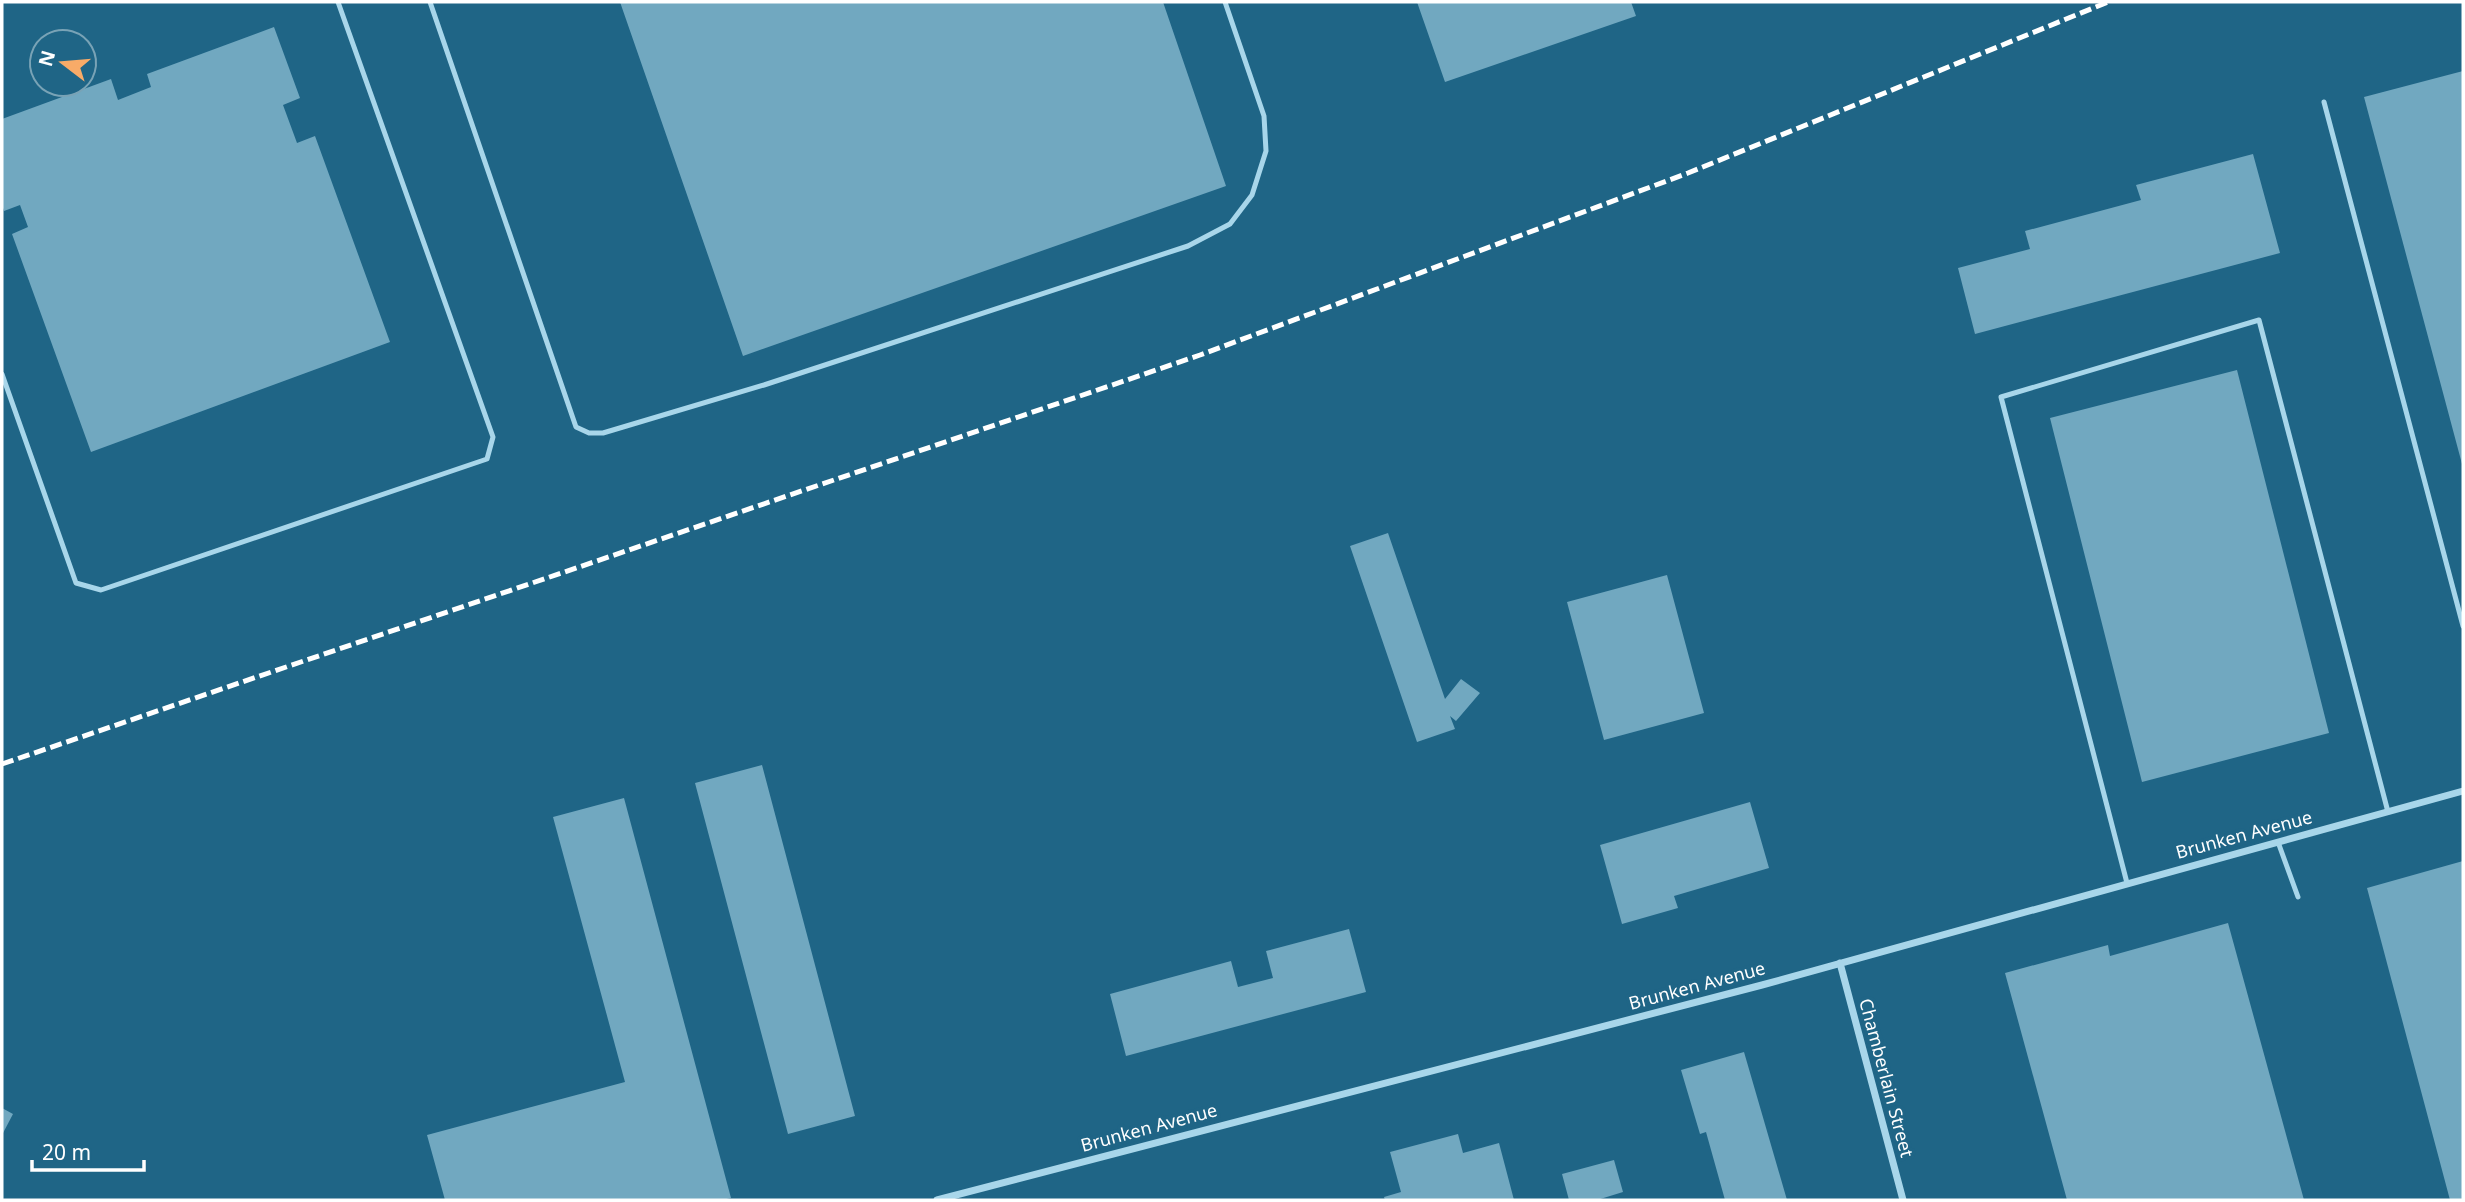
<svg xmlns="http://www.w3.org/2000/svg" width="2465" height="1202" viewBox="0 0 2465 1202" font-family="'Noto Sans',sans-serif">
<rect width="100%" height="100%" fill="#1f6586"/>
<path fill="#71a8c0" d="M 620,2 L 1163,2 L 1226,186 L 743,356 Z
M 1417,2 L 1631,2 L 1636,16 L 1445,82 Z
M 274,27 L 300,98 L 283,105 L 297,143 L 315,136 L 390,342 L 91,452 L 12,234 L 28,227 L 20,205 L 4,211 L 2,205 L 2,119 L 111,79 L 118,100 L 151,87 L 147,74 Z
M 2463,71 L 2463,464 L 2462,464 L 2364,97 Z
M 2253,154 L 2280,253 L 1975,334 L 1958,268 L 2030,249 L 2025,231 L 2141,200 L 2136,185 Z
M 2237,370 L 2329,733 L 2142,782 L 2050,418 Z
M 1388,533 L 1445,699 L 1461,679 L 1480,693 L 1456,721 L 1450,716 L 1455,729 L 1417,742 L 1350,546 Z
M 1667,575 L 1704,713 L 1604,740 L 1567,602 Z
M 762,765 L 855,1116 L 788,1134 L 695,783 Z
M 624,798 L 731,1198 L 722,1200 L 445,1200 L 427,1135 L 625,1082 L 553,817 Z
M 1750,802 L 1769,868 L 1674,896 L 1678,908 L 1622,924 L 1600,845 Z
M 2463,861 L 2463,1200 L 2450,1200 L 2367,888 Z
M 2228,923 L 2304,1200 L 2067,1200 L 2005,973 L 2108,945 L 2110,956 Z
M 1349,929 L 1366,992 L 1126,1056 L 1110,994 L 1231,961 L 1238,987 L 1273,978 L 1266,951 Z
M 1744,1052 L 1787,1200 L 1725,1200 L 1706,1132 L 1700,1134 L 1681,1070 Z
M 2,1108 L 13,1114 L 2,1135 Z
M 1458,1134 L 1463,1153 L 1499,1143 L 1514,1200 L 1385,1200 L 1384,1197 L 1401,1192 L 1390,1152 Z
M 1614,1160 L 1623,1192 L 1597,1200 L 1569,1200 L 1562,1174 Z"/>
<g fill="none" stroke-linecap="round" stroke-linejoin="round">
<path stroke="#a8d6ea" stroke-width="5" d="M 430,2 L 576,427 L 589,433 L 603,433 L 764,385 L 1188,246 L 1230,224 L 1252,195 L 1266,151 L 1264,116 L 1225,2
M 2324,102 L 2463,626
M 2,374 L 76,583 L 101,590 L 487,459 L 493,437 L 338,2
M 2278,842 L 2298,897
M 2127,883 L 2001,397 L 2259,320 L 2388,812"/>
<path stroke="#a8d6ea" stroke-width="7" d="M 1840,963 L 1903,1200
M 937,1200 L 1762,985 L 2463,791"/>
<path stroke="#fff" stroke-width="5" stroke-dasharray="12 5" stroke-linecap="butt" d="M 2,764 L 1200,355 L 1688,173 L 2108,2"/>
</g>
<g text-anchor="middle" stroke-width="7" stroke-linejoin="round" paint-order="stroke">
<g font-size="18" fill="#fff" stroke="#1f6586">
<text transform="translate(2244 835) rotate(-15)" y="6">Brunken Avenue</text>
<text transform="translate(1697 986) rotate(-15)" y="6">Brunken Avenue</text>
<text transform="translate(1886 1078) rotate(75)" y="6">Chamberlain Street</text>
<text transform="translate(1149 1128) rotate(-15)" y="6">Brunken Avenue</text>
</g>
</g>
<rect width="2465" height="1202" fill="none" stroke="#ffffff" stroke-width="7"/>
<g transform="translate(63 63) rotate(286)"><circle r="33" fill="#1f6586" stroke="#79a3b6" stroke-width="2"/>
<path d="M0-5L12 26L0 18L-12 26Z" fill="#f8ab68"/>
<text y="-10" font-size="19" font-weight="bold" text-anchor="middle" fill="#ffffff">N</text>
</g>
<path d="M32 1160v10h112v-10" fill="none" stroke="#ffffff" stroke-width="3.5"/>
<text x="42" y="1160" font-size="21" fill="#ffffff" stroke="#1f6586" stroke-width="5" paint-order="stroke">20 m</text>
</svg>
